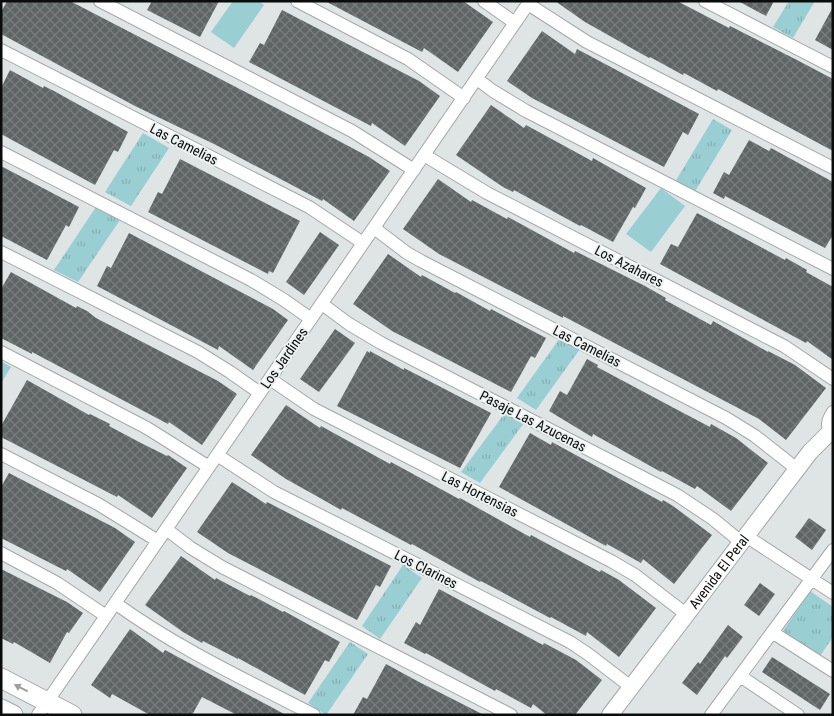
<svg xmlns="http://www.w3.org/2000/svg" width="834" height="716" viewBox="0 0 834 716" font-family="'Roboto Condensed',sans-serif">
<defs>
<pattern id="grass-tufts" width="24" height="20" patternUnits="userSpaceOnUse" patternTransform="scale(1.25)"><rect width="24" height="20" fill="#99ced3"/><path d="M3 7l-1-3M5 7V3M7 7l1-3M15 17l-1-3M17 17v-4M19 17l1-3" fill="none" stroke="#82b0b4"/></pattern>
<pattern id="building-cross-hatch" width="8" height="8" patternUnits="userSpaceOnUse" patternTransform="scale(1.25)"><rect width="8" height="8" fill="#5f6464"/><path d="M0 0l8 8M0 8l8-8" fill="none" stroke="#797d7d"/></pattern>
</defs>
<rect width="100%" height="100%" fill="#dfe4e5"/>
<path fill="url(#grass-tufts)" d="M 789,1 L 815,1 L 793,38 L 773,27 Z
M 713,119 L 732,130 L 694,193 L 675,182 Z
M 143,133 L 169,148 L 131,206 L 105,192 Z
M 96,207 L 120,220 L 78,282 L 54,270 Z
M 560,338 L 580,349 L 536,410 L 517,398 Z
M 1,361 L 11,367 L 1,383 Z
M 505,413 L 524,423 L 480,483 L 461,472 Z
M 403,565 L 422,578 L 380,639 L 362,626 Z
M 810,591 L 833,607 L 833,637 L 820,656 L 783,631 Z
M 350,642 L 368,654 L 326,715 L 308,703 Z"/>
<path fill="#99ced3" d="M 233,1 L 259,1 L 264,5 L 234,48 L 211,32 Z
M 661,188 L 685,206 L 651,252 L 626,234 Z"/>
<path fill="url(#building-cross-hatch)" d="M 7,1 L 70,1 L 309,125 L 369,157 L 390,171 L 354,221 L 323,199 L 322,201 L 216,145 L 135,106 L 1,34 L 1,12 Z
M 152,1 L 219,1 L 200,37 L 147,10 Z
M 325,1 L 463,1 L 493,22 L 458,72 L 424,48 L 422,52 Z
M 555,1 L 677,1 L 729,28 L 730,26 L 797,60 L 833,79 L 833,151 L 718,89 L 717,91 L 684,73 L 683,75 L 650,57 L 649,58 L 585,22 Z
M 738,1 L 774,1 L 766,16 Z
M 833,7 L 833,50 L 815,40 Z
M 282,10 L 419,81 L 440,96 L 405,146 L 372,123 L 371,126 L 249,62 L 260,43 L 264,45 Z
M 542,31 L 575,54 L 577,49 L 699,114 L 688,135 L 683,132 L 664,167 L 532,98 L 507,81 Z
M 10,70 L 43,88 L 44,86 L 54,91 L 128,132 L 118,152 L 114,150 L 95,185 L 1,134 L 1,88 Z
M 491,105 L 524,128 L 526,125 L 592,161 L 593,158 L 646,188 L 635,208 L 633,207 L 613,242 L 581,225 L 580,226 L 514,190 L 513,192 L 503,187 L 456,155 Z
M 749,140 L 769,151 L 771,148 L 833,182 L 833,235 L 825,248 L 725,196 L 724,199 L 713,193 L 724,172 L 729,175 Z
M 180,159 L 300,221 L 273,273 L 269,271 L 268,274 L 148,212 L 158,192 L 162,194 Z
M 1,166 L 79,207 L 69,227 L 66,225 L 47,260 L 1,236 Z
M 438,179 L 471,202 L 472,200 L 507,219 L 508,217 L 574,253 L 575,251 L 645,286 L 666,298 L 665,300 L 711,325 L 713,321 L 768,352 L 768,351 L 795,365 L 826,388 L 786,440 L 759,419 L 563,316 L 563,318 L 439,254 L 403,229 Z
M 697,213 L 785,260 L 786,258 L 807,270 L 806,272 L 833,287 L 833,360 L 807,341 L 806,343 L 660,264 L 671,244 L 678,247 Z
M 320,232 L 339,245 L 304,295 L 286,282 Z
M 129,233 L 273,309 L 288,320 L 253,370 L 219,346 L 218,350 L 97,286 L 107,266 L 111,268 Z
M 388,254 L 421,277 L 422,275 L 455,293 L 456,292 L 490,311 L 491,309 L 546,338 L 535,358 L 531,356 L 511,392 L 392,331 L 353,304 Z
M 11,272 L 76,308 L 77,306 L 87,311 L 96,318 L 218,381 L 237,394 L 202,445 L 169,422 L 168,424 L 32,352 L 32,354 L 1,338 L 1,289 Z
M 335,329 L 355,343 L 319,392 L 300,379 Z
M 367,351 L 370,353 L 370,351 L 404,370 L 404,368 L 491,413 L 460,468 L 337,406 Z
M 587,359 L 598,365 L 597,367 L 674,408 L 710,427 L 711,424 L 736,438 L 768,463 L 731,511 L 697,486 L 695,489 L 662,471 L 661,472 L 593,434 L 592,437 L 549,411 L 560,391 L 567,395 Z
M 27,380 L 89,415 L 90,414 L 110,424 L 109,426 L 139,442 L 167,456 L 168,455 L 187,468 L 152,518 L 118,495 L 117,497 L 1,437 L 1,426 Z
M 286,405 L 320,428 L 321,426 L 390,464 L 391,462 L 459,499 L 460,498 L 530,537 L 531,535 L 600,572 L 601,570 L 619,580 L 656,608 L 619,657 L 587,632 L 586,636 L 551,617 L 550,618 L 481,581 L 480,582 L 412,544 L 411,545 L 342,508 L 341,510 L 320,498 L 286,479 L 251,455 Z
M 530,433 L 551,445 L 552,442 L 662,502 L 663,500 L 673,506 L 712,535 L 674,584 L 643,559 L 641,563 L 607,544 L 606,546 L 499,487 Z
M 9,473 L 115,528 L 135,542 L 100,592 L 67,569 L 66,571 L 1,538 L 1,487 Z
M 232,482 L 266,504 L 267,502 L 391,566 L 380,587 L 376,585 L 357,620 L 228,553 L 197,532 Z
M 809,518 L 826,530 L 812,550 L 795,537 Z
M 181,556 L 215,580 L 216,578 L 250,596 L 251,595 L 283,612 L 284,611 L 340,642 L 329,662 L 325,660 L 305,695 L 238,658 L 238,659 L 203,641 L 202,643 L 183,632 L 145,605 Z
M 1,569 L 67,602 L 83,613 L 69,633 L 67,632 L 50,663 L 14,642 L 13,644 L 1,638 Z
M 760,583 L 775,594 L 759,616 L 744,605 Z
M 439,589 L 543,645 L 544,643 L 576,660 L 602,680 L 575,715 L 547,715 L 533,704 L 531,708 L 496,689 L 495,691 L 426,653 L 425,654 L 404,643 L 416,622 L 420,625 Z
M 728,625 L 743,637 L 727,658 L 725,656 L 697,695 L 682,683 L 698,662 L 700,664 Z
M 130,629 L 163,653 L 165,650 L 286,715 L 237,715 L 202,697 L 192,715 L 150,715 L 112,694 L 110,698 L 91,685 Z
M 772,657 L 830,694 L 820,710 L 762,672 Z
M 386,664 L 419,682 L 484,715 L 353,715 L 363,697 L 367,699 Z"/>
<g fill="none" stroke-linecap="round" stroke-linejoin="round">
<defs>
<path id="minor" d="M 100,1 L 352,131 L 414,170
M 297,1 L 408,59 L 464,98
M 484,1 L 515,23
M 705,1 L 833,67
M 528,4 L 587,42 L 833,168
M 1,50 L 309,207 L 363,243
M 477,79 L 493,91 L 526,111 L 833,269
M 1,152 L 251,280 L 284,300 L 311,319
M 424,155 L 487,193 L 784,346 L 833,379
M 374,228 L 407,253 L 421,261 L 726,418 L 755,436 L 797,469
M 1,252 L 198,352 L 230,372 L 260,393
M 322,304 L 349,324 L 381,343 L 677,495 L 713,519 L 741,542
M 1,352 L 147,428 L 209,467
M 270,379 L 314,409 L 611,561 L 635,575 L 686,614
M 833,412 C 828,419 825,428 833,433
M 1,454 L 98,504 L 158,541
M 217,455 L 274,492 L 570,642 L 588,654 L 631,687
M 166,529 L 191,548 L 222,567 L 511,715
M 746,536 L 833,593
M 1,553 L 57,583 L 106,616
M 115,603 C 177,648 246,680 314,715
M 772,632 L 833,671
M 740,676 L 798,715
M 38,715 L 530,1
M 711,715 L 833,550"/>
<g id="tertiary">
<path id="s1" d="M 610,715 L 810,452 L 833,429"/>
</g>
<path id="secondary" d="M 1,678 L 72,715
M 1,709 L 13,715"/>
</defs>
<use href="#minor" stroke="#a3a8a8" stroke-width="14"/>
<use href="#tertiary" stroke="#a3a8a8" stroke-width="18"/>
<use href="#secondary" stroke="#a3a8a8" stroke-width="21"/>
<use href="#minor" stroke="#fff" stroke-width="12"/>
<use href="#tertiary" stroke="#fff" stroke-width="16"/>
<use href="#secondary" stroke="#fff" stroke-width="19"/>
</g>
<defs><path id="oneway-solid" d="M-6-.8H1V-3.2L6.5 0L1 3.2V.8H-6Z" transform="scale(1.25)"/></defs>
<use fill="#9d9e9e" href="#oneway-solid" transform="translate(21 688) rotate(-153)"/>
<g text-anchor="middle" stroke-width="4" stroke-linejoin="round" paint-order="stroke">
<g font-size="14" fill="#0a0c0c" stroke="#ecf1f2">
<text transform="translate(184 144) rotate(27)" y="5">Las Camelias</text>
<text transform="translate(629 266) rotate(27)" y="5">Los Azahares</text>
<text transform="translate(587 346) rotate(27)" y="5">Las Camelias</text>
<text transform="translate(284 358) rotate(-55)" y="5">Los Jardines</text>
<text transform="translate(533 421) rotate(27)" y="5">Pasaje Las Azucenas</text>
<text transform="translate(480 494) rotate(27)" y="5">Las Hortensias</text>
<text transform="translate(426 569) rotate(27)" y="5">Los Clarines</text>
<text dy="5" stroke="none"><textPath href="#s1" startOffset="180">Avenida El Peral</textPath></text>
</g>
</g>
<rect width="834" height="716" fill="none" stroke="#0a0c0c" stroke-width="5"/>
</svg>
